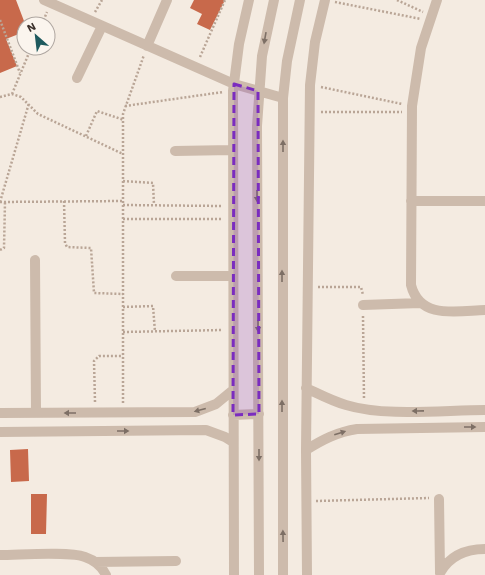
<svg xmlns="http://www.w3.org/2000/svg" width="485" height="575" viewBox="0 0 485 575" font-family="'Work Sans',sans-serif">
<rect width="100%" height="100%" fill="#f4ebe1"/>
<path fill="#c8694b" d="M 0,0 L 16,0 L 24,21 L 24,32 L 6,39 L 17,66 L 0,73 Z
M 194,0 L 225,0 L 210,30 L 197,24 L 202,14 L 190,8 Z
M 28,449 L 29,481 L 11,482 L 10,450 Z
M 31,494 L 47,494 L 46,534 L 31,534 Z"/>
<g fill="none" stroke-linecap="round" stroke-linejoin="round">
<path stroke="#b9a596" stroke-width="2.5" stroke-dasharray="2 2" stroke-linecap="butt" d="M 397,0 L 423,12
M 335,2 L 421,19
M 95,12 L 102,0
M 0,20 L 20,73
M 42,24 L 47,12
M 200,57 L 225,0
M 321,87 L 402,104
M 12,94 L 31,48
M 0,97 L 12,94 L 21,97 L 38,114 L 123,154
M 125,106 L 223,92
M 321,112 L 402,112
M 86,136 L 97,111 L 124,120
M 123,181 L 153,183 L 154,205
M 64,201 L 65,243 L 67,247 L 91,248 L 94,293 L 123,294
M 0,202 L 123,201
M 0,202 L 29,103
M 123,205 L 222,206
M 123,219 L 222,219
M 0,250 L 4,248 L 5,202
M 318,287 L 361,287 L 363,295
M 123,307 L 153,306 L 155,332
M 363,316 L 364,399
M 123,332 L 222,330
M 95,402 L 94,361 L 99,356 L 123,356
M 123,403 L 123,114 L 144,55
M 316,501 L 429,498"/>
<path stroke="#cdbbac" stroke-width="10" d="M 44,0 L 234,84 L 283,98
M 437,0 L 421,48 L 412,106 L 411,285 C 420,320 457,311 485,310
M 147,46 L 167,0
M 77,78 L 102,26
M 175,151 L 232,150
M 411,201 L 485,201
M 35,260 L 36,413
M 176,276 L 232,276
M 363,305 L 420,303
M 306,388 C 319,394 332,401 346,405 C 385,417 444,410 485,410
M 0,413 L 195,412 L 216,404 L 233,390
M 233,415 L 259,414
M 0,432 L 206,430 L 225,437 L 233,442
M 306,450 C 322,440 337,432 357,429 L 485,427
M 439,499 L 440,572
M 0,555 C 20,555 68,551 85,557 C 94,560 102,567 106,575
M 95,562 L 176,561
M 440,573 C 450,555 466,549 485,549
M 234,575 L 233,91 L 239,44 L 249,0
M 259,575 L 257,126 L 262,56 L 274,0
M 283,575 L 283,98 L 287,61 L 300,0
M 307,575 L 306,450 L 310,85 L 315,42 L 325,0"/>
</g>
<defs><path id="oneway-solid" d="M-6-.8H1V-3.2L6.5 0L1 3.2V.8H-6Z"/></defs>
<g fill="#7d6f65">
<use href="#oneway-solid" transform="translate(265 38) rotate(100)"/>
<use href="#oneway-solid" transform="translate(283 146) rotate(-90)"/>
<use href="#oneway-solid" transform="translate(257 196) rotate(90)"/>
<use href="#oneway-solid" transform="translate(282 276) rotate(-90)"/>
<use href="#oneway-solid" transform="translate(258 326) rotate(90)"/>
<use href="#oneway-solid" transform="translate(282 406) rotate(-90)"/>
<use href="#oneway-solid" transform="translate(200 410) rotate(165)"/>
<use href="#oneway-solid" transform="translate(418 411) rotate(179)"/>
<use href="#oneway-solid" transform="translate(70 413) rotate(180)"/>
<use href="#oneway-solid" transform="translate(470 427)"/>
<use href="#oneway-solid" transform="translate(123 431)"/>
<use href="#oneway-solid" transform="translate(340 433) rotate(-17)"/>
<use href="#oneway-solid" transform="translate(259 455) rotate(90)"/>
<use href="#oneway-solid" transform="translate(283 536) rotate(-91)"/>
</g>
<path fill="#7b2cbf" fill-opacity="0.2" stroke="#7b2cbf" stroke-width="3" stroke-dasharray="8 5" stroke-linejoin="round" d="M 234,84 L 258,91 L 259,414 L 233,415 Z"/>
<g transform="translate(36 36) rotate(332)"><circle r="19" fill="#fbf5ee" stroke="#aea6a0"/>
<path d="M0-3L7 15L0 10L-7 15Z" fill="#1f5a5e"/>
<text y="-6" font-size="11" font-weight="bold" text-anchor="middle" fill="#3b302b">N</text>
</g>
</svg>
